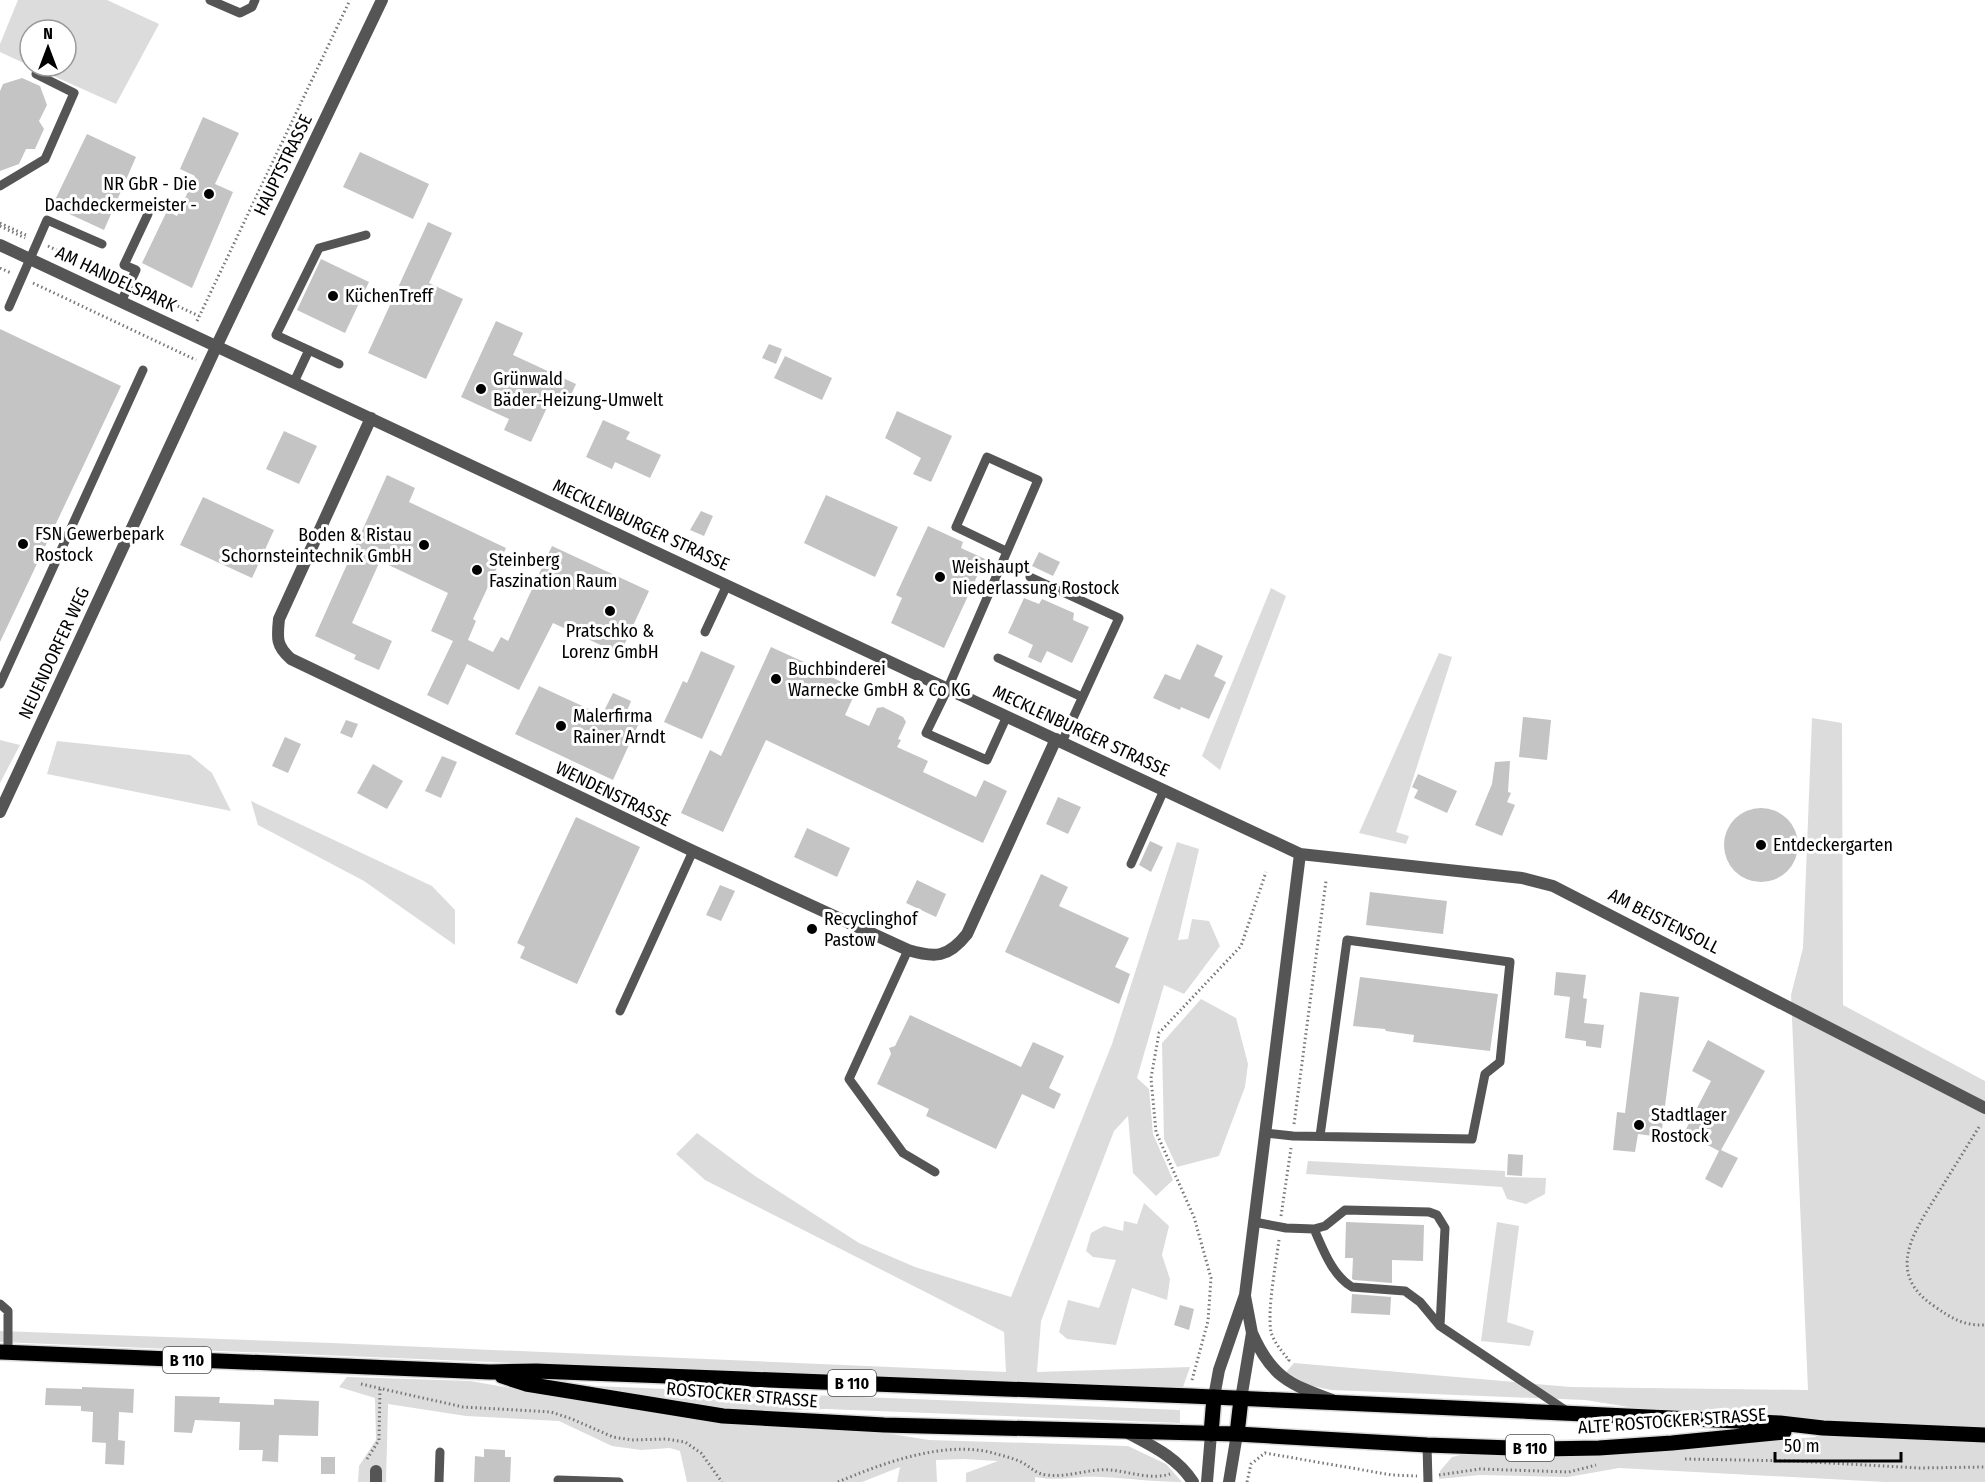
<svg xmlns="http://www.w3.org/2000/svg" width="1985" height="1482" viewBox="0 0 1985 1482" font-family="'Fira Sans Condensed',sans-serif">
<rect width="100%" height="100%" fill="#fff"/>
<path fill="#dcdcdc" d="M 18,0 L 107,0 L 159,24 L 116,104 L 31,66 L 66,66 L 66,30 L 30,30 L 30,66 L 0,52 L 0,44 Z
M 1271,588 L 1286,596 L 1220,770 L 1202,756 Z
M 1439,653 L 1452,657 L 1396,832 L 1409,836 L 1406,844 L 1359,833 Z
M 1812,718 L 1842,723 L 1843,1005 L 1985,1081 L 1985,1482 L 1885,1482 L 1619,1468 L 1568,1477 L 1480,1475 L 1439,1479 L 1440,1471 L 1452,1457 L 1469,1453 L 1533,1457 L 1600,1456 L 1702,1446 L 1816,1437 L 1815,1419 L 1654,1411 L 1585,1400 L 1331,1390 L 1308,1385 L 1286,1372 L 1294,1363 L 1571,1387 L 1808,1390 L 1791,995 L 1803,948 Z
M 0,740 L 20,745 L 0,783 Z
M 57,741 L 190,755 L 212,773 L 231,811 L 47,774 Z
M 251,801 L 432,886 L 455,910 L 455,945 L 364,881 L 258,825 Z
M 1177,842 L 1199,849 L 1178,940 L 1188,939 L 1192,919 L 1209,921 L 1220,946 L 1184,994 L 1164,985 L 1137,1078 L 1149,1089 L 1153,1134 L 1173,1180 L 1156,1196 L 1133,1173 L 1128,1116 L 1114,1131 L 1041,1321 L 1037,1372 L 1190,1367 L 1182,1390 L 0,1342 L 0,1331 L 332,1343 L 1006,1372 L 1004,1332 L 705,1180 L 676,1154 L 697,1133 L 755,1176 L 859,1243 L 915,1267 L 1011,1297 L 1112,1044 Z
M 1201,999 L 1236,1018 L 1248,1064 L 1245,1087 L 1219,1156 L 1177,1167 L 1164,1139 L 1162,1043 Z
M 1308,1161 L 1505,1171 L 1505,1177 L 1546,1178 L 1545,1194 L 1526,1204 L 1507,1199 L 1502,1187 L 1306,1174 Z
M 1144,1203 L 1169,1226 L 1162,1255 L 1170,1279 L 1167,1300 L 1132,1288 L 1116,1345 L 1067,1339 L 1059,1332 L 1068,1300 L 1099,1308 L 1116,1260 L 1093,1257 L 1086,1251 L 1091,1233 L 1104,1226 L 1123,1231 L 1124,1221 L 1137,1224 Z
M 1497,1222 L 1519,1226 L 1507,1322 L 1534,1331 L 1530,1346 L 1481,1341 Z
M 347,1377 L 470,1381 L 668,1416 L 735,1424 L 866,1430 L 929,1440 L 1128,1446 L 1166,1464 L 1182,1482 C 1154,1482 1128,1478 1101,1477 C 1075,1475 1063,1482 1035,1477 L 1035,1482 L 966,1482 L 966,1473 L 998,1461 L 964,1459 L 936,1460 L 937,1482 L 897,1482 L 900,1467 L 862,1482 L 687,1482 L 680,1451 L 670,1448 L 641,1450 L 612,1446 L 559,1421 L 466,1416 L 388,1404 L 386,1482 L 358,1482 L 359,1466 L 376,1440 L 375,1398 L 339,1387 Z
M 594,1386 L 1180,1410 L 1180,1423 L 826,1409 L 748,1412 L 706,1409 L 593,1390 Z"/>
<path fill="#c4c4c4" d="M 22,78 L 40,86 L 47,105 L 39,121 L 44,129 L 35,149 L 26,149 L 19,164 L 0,171 L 0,91 L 3,84 Z
M 203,117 L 239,133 L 215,184 L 233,192 L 192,288 L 142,263 L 167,211 L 177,216 L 195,176 L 180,169 Z
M 87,134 L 136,157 L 104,230 L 52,206 Z
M 360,152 L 429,184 L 413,219 L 343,187 Z
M 428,222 L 452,233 L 429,283 L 463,299 L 426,379 L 368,353 Z
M 321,259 L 369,282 L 345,333 L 297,310 Z
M 496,321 L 523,333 L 513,355 L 576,384 L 565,408 L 550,401 L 531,442 L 504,430 L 509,419 L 461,397 Z
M 0,329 L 121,386 L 0,642 Z
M 769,344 L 782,349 L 776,364 L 762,358 Z
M 785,356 L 832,378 L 822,400 L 774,378 Z
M 897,411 L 952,436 L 931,482 L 913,474 L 921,458 L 885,438 Z
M 603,420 L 630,432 L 626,439 L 661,455 L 650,478 L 615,462 L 612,469 L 586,457 Z
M 284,431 L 317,446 L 299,484 L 266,469 Z
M 387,475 L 415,488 L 409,502 L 506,548 L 473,619 L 476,621 L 468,640 L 493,652 L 501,637 L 508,641 L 552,546 L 649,591 L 620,654 L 553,623 L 519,690 L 467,664 L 448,705 L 427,695 L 453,641 L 431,631 L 448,593 L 380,561 L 352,623 L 392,641 L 379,670 L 354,659 L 356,655 L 315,636 Z
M 826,495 L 898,527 L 875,577 L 804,543 Z
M 203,497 L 274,530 L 252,578 L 180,545 Z
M 701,511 L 713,516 L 704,536 L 690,530 Z
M 928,526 L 963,542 L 961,548 L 985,559 L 944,648 L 891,623 L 902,598 L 896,595 Z
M 1039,552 L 1060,562 L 1053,576 L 1032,566 Z
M 1024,598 L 1039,604 L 1042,599 L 1074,613 L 1073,620 L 1089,627 L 1072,663 L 1047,651 L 1041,663 L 1028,657 L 1033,645 L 1008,633 Z
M 1197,644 L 1223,656 L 1214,676 L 1226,682 L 1209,719 L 1181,707 L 1180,710 L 1153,698 L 1165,674 L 1180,680 Z
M 771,647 L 804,662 L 803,664 L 857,689 L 845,715 L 869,726 L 877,708 L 883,707 L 903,717 L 906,722 L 898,739 L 901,740 L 897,747 L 928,761 L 923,772 L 976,797 L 984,780 L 1007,791 L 983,843 L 766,740 L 723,832 L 681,813 L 710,750 L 721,756 Z
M 701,651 L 735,666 L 702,739 L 664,722 L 683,681 L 687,683 Z
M 539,686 L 602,715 L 613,693 L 631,701 L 625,716 L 639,723 L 613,780 L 515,734 Z
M 1523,717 L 1551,720 L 1547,760 L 1519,757 Z
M 346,720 L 358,724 L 352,738 L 340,733 Z
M 285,737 L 301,744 L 288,773 L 272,766 Z
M 442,756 L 457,762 L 441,798 L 425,791 Z
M 1510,761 L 1508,792 L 1511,793 L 1507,802 L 1515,805 L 1502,836 L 1475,825 L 1492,784 L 1495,762 Z
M 373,764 L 403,781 L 387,809 L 357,793 Z
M 1418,774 L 1457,791 L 1447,813 L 1414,798 L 1418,790 L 1412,787 Z
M 1058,797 L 1081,807 L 1068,834 L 1046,824 Z
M1724 845a37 37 0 1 1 74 0a37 37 0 1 1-74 0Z
M 576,817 L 640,847 L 577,984 L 520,958 L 525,947 L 517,943 Z
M 807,828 L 850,848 L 837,877 L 794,857 Z
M 1150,841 L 1163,847 L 1151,872 L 1139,865 Z
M 1041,874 L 1068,887 L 1059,906 L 1129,938 L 1115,967 L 1130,974 L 1119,1004 L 1005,952 Z
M 917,880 L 946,894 L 936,917 L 906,903 Z
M 720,885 L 735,891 L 721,921 L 706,915 Z
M 1370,892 L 1447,901 L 1443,934 L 1366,925 Z
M 1556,972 L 1586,975 L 1583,998 L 1587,999 L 1584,1023 L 1604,1025 L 1601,1048 L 1586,1046 L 1586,1041 L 1565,1038 L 1570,997 L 1554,995 Z
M 1360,977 L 1498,994 L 1490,1051 L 1413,1042 L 1414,1035 L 1386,1031 L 1385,1029 L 1353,1026 Z
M 1640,992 L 1679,997 L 1661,1137 L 1638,1134 L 1635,1152 L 1613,1150 L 1617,1112 L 1625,1113 Z
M 910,1015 L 1021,1067 L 1033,1042 L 1064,1056 L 1049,1088 L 1061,1094 L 1054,1109 L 1022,1094 L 996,1149 L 926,1116 L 929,1109 L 877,1084 L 891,1054 L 889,1048 L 895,1046 Z
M 1708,1040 L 1765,1071 L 1721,1150 L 1738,1158 L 1722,1188 L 1705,1179 L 1719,1151 L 1684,1133 L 1711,1081 L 1692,1071 Z
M 1508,1154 L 1523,1155 L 1522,1176 L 1507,1175 Z
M 1346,1222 L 1424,1225 L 1423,1261 L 1392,1260 L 1392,1283 L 1354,1280 L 1352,1279 L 1353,1258 L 1345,1258 Z
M 1352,1294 L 1391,1297 L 1390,1315 L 1351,1313 Z
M 1180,1305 L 1194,1309 L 1189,1330 L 1174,1325 Z
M 82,1387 L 134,1389 L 133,1413 L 119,1412 L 118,1440 L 125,1441 L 124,1465 L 105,1464 L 106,1443 L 92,1442 L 93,1412 L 81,1411 L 81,1406 L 45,1405 L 46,1388 L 82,1389 Z
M 175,1396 L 220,1397 L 219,1403 L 274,1405 L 274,1399 L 319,1401 L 318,1436 L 279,1435 L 278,1462 L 262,1461 L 263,1450 L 239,1450 L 240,1422 L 195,1420 L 192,1433 L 174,1432 Z
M 484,1449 L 505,1450 L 505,1457 L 511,1457 L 510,1482 L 474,1482 L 475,1456 L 484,1457 Z
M 321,1457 L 335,1457 L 335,1474 L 321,1474 Z"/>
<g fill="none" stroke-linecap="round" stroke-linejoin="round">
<defs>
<path id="primary" d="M 0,1352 L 490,1372 L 536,1371 L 1191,1396 L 1780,1423 L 1823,1428 L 1985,1435
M 502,1376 L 526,1384 L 723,1416 L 884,1425 L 1237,1434 L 1427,1445 L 1542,1449 L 1599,1448 L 1672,1443 L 1784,1432
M 1211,1434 L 1214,1397
M 1237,1434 L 1241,1399"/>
</defs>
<use href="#primary" stroke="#dbdbdb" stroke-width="18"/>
<path stroke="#777" stroke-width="3" stroke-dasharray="1.5 3" stroke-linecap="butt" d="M 0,223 L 26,235
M 0,226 L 25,238
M 48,246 L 118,279
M 0,268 L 11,273
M 33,283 L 196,360
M 141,289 L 199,316
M 197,321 L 350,0
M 1294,1124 L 1326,881
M 1979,1127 C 1966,1148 1953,1169 1940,1190 C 1916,1229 1883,1272 1934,1306 C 1951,1318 1964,1326 1985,1325
M 1281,1216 L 1291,1148
M 1279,1240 C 1276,1263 1267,1310 1271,1332 C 1274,1342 1282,1352 1289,1360 L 1287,1362
M 1192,1380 L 1208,1321 L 1211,1278 L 1194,1217 L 1156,1132 L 1151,1078 L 1159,1033 L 1241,946 L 1266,872
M 361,1384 L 463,1407 L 551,1412 L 572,1419 L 613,1437 L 632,1440 L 667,1439 L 685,1442 L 701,1453 L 722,1482
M 367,1459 L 379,1440 L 380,1389
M 1685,1459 L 1793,1461 L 1919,1468 L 1985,1467
M 1439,1475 L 1480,1469 L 1569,1472 L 1596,1465
M 838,1482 C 883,1463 945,1440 993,1453 C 1003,1456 1014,1458 1023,1463 C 1032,1468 1036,1474 1047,1475 C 1068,1478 1089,1468 1111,1470 C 1130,1472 1151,1480 1170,1474
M 1247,1482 L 1251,1464 L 1265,1453 L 1392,1475 L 1417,1476"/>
<path stroke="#555" stroke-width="9" d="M 210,0 L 240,13 L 252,7 L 255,0
M 0,186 L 45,159 L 74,93 L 36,74
M 121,302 L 136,270 L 124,265 L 148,214
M 9,307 L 47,220 L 102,244
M 339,364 L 276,335 L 319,248 L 366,235
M 294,382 L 309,350
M 1006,551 L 956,527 L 987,457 L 1038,480 L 948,688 L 926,733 L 987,760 L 1007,716
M 1030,577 L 1119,618 L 1062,742
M 705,632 L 727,585
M 998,658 L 1082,697
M 0,684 L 143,370
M 1131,864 L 1164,790
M 908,950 L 849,1079 L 903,1153 L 935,1172
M 620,1011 L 693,851
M 1265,1133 L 1293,1136 L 1472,1139 L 1485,1074 L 1500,1062 L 1510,962 L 1347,940 L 1320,1136
M 1254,1222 L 1286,1228 L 1314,1229 L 1325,1226 L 1345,1210 L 1429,1212 L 1437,1215 L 1445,1228 L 1440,1326
M 1314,1229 C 1323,1249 1332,1275 1352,1287 L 1405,1291 L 1420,1302 L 1440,1326 L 1568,1412
M 0,1304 L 8,1311 L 8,1352
M 1427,1445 L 1428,1482
M 558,1480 L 619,1482
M 439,1482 L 440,1452"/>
<path stroke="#555" stroke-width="12" d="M 0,245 L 1300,854 L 1522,878 L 1553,886 L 1985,1108
M 371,418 L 279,619 C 277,638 276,646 291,659 L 693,851 L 908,950 C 935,958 948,958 967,934 L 1056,739
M 0,812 L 217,345 L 382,0
M 1252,1333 C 1271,1376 1288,1384 1332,1400
M 1214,1397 L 1219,1370 L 1245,1295 L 1300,854
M 1241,1399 L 1252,1333 L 1245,1296
M 1126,1432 C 1152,1446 1177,1457 1193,1482
M 376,1482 L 376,1471"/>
<path stroke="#555" stroke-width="12" d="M 1207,1482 L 1211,1434
M 1229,1482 L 1237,1434"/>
<use href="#primary" stroke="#000" stroke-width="15"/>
</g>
<g fill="#000" stroke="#fff" stroke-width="2">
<circle cx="209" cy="194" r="6"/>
<circle cx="333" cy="296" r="6"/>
<circle cx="481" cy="389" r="6"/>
<circle cx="23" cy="544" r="6"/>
<circle cx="424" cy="545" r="6"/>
<circle cx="477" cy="570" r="6"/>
<circle cx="940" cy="577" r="6"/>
<circle cx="610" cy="611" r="6"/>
<circle cx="776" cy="679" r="6"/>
<circle cx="561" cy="726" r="6"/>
<circle cx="1761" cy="845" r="6"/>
<circle cx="812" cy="929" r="6"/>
<circle cx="1639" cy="1125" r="6"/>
</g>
<g text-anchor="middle" stroke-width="6" stroke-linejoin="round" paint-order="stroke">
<g fill="#fff" stroke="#4c4c4c" stroke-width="1.5">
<rect x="163" y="1347" width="48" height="26" rx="4.5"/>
<rect x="828" y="1370" width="48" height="26" rx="4.5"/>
<rect x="1506" y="1435" width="48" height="26" rx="4.5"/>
</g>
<g font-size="16" font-weight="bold" fill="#000">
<text x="187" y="1366">B 110</text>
<text x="852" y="1389">B 110</text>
<text x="1530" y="1454">B 110</text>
</g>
<g font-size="18" fill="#000" stroke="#fff">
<text transform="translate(283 165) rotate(-64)" y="6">HAUPTSTRASSE</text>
<text transform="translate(116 279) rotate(25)" y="6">AM HANDELSPARK</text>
<text transform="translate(641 525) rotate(25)" y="6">MECKLENBURGER STRASSE</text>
<text transform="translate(54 653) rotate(-65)" y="6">NEUENDORFER WEG</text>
<text transform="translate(1081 731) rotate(25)" y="6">MECKLENBURGER STRASSE</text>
<text transform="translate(613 794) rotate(26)" y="6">WENDENSTRASSE</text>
<text transform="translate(1664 921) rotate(27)" y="6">AM BEISTENSOLL</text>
<text transform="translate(742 1395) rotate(5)" y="6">ROSTOCKER STRASSE</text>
<text transform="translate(1672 1421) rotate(-4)" y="6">ALTE ROSTOCKER STRASSE</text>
</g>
<g font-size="18" fill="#000" stroke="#fff" text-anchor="start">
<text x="197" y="190" text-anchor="end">NR GbR - Die<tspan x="197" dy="21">Dachdeckermeister -</tspan></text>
<text x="345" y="302">KüchenTreff</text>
<text x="493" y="385">Grünwald<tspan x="493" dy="21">Bäder-Heizung-Umwelt</tspan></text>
<text x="35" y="540">FSN Gewerbepark<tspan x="35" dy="21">Rostock</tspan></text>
<text x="412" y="541" text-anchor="end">Boden &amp; Ristau<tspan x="412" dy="21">Schornsteintechnik GmbH</tspan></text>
<text x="489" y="566">Steinberg<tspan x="489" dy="21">Faszination Raum</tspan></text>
<text x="952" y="573">Weishaupt<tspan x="952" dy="21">Niederlassung Rostock</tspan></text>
<text x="610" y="637" text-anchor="middle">Pratschko &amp;<tspan x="610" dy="21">Lorenz GmbH</tspan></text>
<text x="788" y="675">Buchbinderei<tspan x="788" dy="21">Warnecke GmbH &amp; Co KG</tspan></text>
<text x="573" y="722">Malerfirma<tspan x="573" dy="21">Rainer Arndt</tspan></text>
<text x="1773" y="851">Entdeckergarten</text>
<text x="824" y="925">Recyclinghof<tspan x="824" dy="21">Pastow</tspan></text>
<text x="1651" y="1121">Stadtlager<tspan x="1651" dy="21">Rostock</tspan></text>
</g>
</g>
<g transform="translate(48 48)"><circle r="28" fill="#ffffff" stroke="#999999" stroke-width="1.5"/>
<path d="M0-4.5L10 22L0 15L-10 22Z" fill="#000000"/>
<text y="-9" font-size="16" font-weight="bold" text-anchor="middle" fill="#000000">N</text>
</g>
<path d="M1775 1452v9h126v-9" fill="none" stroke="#000000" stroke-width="3"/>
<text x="1784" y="1452" font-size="18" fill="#000000" stroke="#ffffff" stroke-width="4.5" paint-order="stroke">50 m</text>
</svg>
